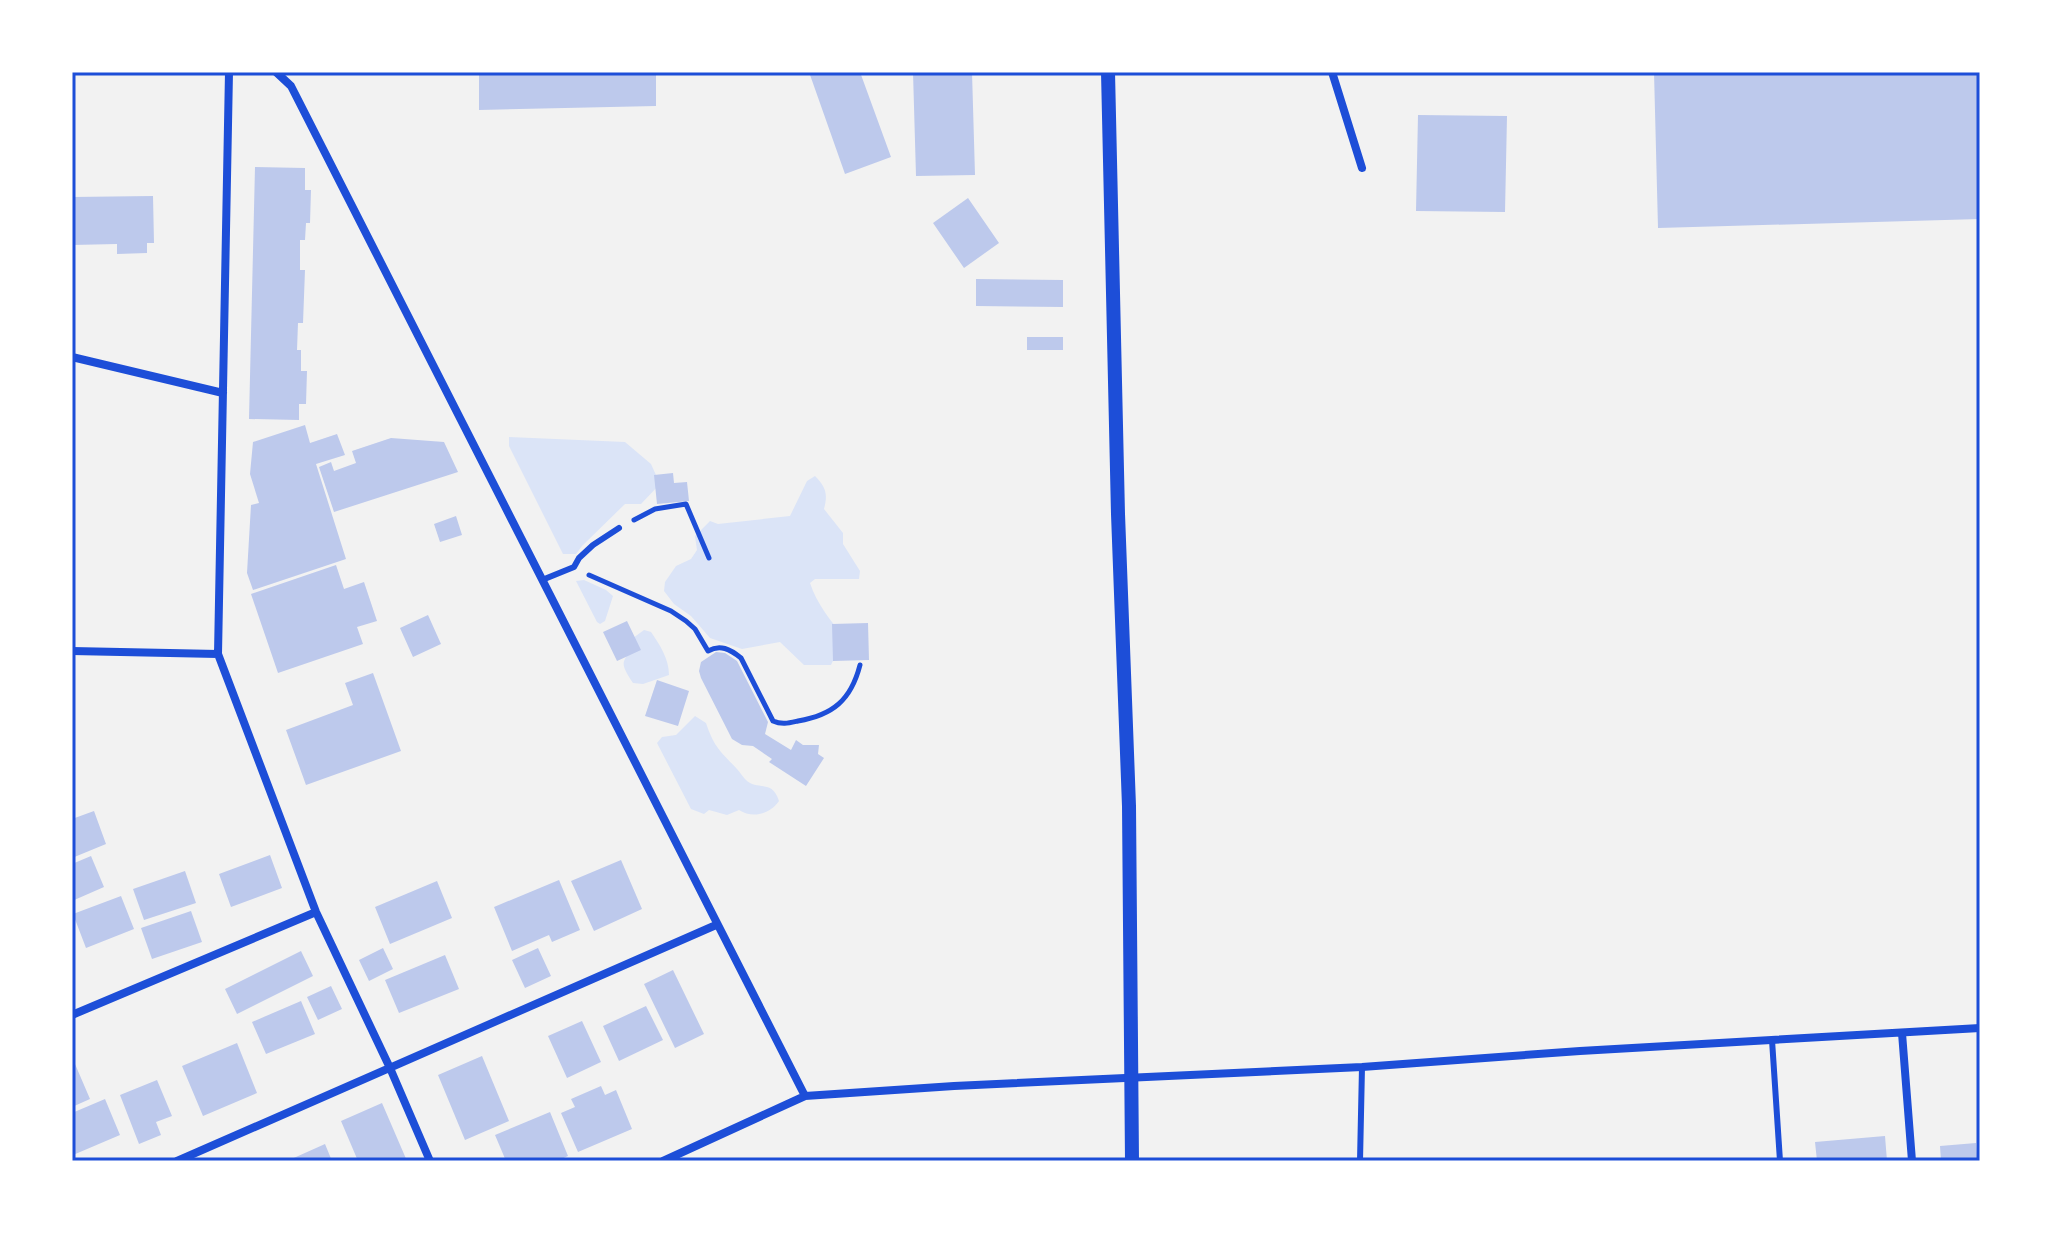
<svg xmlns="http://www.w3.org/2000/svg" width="2052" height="1233" viewBox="0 0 2052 1233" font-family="'IBM Plex Serif',serif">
<rect width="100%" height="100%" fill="#f2f2f2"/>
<path fill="#dbe4f7" d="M 509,437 L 625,442 L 651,464 L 660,484 L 641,504 L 625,504 L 582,546 L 576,554 L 563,554 L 509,446 Z
M 815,476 C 826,487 828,494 824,509 L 843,533 L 843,544 L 860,571 L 859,579 L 815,579 L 810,583 C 817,604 830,620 844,637 L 831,665 L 804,665 L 780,642 L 742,649 L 710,638 L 691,616 L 674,604 L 664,591 L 665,582 L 676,566 L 691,559 L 697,550 L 695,536 L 710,521 L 718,524 L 790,516 L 807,481 Z
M 584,580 L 606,590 L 613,596 L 605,621 L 600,624 L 597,622 L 576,581 Z
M 644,630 L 651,632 C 660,645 669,659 669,675 L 643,684 L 633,683 C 614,655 630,665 629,641 Z
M 695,716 L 706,723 C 714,747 720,751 737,769 C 740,772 742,776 745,779 C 757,792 772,778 779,801 C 770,814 753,819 739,810 L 727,815 L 709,810 L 704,814 L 691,809 L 657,743 L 662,737 L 676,735 Z"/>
<path fill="#bdc9ec" d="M 479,72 L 656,72 L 656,106 L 479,110 Z
M 809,72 L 860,72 L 891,157 L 845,174 Z
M 913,72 L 972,72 L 975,175 L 916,176 Z
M 1654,72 L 1980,72 L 1980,219 L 1658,228 Z
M 1418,115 L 1507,116 L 1505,212 L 1416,211 Z
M 255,167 L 305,168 L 305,190 L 311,190 L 310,223 L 306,223 L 305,240 L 300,240 L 300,270 L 305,270 L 303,323 L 298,323 L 297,350 L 301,350 L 301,371 L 307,371 L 306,404 L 299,404 L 299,420 L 249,419 Z
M 153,196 L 154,243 L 147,243 L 147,253 L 117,254 L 117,244 L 72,245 L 72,197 Z
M 968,198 L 999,243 L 964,268 L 933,223 Z
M 976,279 L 1063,280 L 1063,307 L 976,306 Z
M 1027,337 L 1063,337 L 1063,350 L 1027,350 Z
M 305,425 L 310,443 L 337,434 L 345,455 L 316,464 L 346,559 L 253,590 L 247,573 L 251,505 L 259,503 L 250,474 L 253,442 Z
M 391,438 L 444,442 L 458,472 L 334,512 L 319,467 L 331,462 L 334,471 L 356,463 L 352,451 Z
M 673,473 L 674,483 L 687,482 L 689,501 L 657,504 L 654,475 Z
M 456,516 L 462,535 L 440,542 L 434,524 Z
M 336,565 L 344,589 L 364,582 L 377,621 L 357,627 L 363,644 L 278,673 L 251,594 Z
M 428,615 L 441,644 L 413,657 L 400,628 Z
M 627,621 L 641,650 L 617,661 L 603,632 Z
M 868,623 L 869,660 L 833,661 L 832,624 Z
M 716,652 L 725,653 L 737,661 L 768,722 L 765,734 L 791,750 L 796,740 L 803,745 L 819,745 L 818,754 L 824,758 L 806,786 L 769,762 L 772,759 L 753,746 L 742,745 L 732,739 L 701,678 L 699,671 L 701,662 Z
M 373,673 L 401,751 L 306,785 L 286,730 L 353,705 L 345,683 Z
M 657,680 L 689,691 L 678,726 L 645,716 Z
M 94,811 L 106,844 L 72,858 L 72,819 Z
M 270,855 L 282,888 L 231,907 L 219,874 Z
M 91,856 L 104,887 L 72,901 L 72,864 Z
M 621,860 L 642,909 L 594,931 L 571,881 Z
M 185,871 L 196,903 L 144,920 L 133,889 Z
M 559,880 L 580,930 L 552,942 L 549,935 L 512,951 L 494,907 Z
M 437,881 L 452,918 L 390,944 L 375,907 Z
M 121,896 L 134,929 L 86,948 L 73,914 Z
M 191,911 L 202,942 L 152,959 L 141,928 Z
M 383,948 L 393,969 L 369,981 L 359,960 Z
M 538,948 L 551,976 L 525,988 L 512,960 Z
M 301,951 L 313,976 L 237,1014 L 225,989 Z
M 445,955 L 459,989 L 399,1013 L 385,980 Z
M 673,970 L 704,1034 L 675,1048 L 644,984 Z
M 331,986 L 342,1009 L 318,1020 L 307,997 Z
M 301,1001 L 315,1034 L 266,1054 L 252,1022 Z
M 646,1006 L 663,1040 L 619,1061 L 603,1026 Z
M 582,1021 L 601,1062 L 567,1078 L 548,1036 Z
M 237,1043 L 257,1093 L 203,1116 L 182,1066 Z
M 482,1056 L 509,1121 L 465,1140 L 438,1075 Z
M 72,1057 L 90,1099 L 72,1107 Z
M 157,1080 L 172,1116 L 156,1122 L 161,1135 L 139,1144 L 120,1095 Z
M 601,1086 L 605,1095 L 616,1090 L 632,1129 L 578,1152 L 561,1113 L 575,1107 L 571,1099 Z
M 105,1099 L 120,1135 L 73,1155 L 72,1113 Z
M 382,1103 L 407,1161 L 358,1161 L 341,1121 Z
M 550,1112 L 568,1156 L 557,1161 L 506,1161 L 495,1135 Z
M 1885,1136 L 1887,1161 L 1817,1161 L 1815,1142 Z
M 1976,1143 L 1977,1161 L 1941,1161 L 1940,1146 Z
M 325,1144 L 332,1161 L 287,1161 Z"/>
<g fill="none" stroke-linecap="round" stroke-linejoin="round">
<path stroke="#1d4ed8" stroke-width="5" d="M 634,520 L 655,509 L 686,504 L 709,558
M 589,575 L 671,611 L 686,621 L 695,629 L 708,651 C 720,644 730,649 741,658 L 773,721 C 782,725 789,723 798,721 C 833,715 851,700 860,665"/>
<path stroke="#1d4ed8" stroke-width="6" d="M 542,580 L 574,567 L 579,558 L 593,545 L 619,528
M 1772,1040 L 1780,1161
M 1360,1161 L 1362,1067"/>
<path stroke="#1d4ed8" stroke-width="8" d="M 229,72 L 218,654 L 316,912 L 390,1068 L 430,1161
M 276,72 L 291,86 L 805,1096
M 1332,72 L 1362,168
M 72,357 L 223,393
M 72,651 L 218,654
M 72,1015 L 316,912
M 1902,1033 L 1912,1161
M 177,1161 L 716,925
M 663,1161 L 805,1096 L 954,1086 L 1362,1067 L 1580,1051 L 1980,1028"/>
<path stroke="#1d4ed8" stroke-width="14" d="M 1108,72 L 1118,514 L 1129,806 L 1132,1161"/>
</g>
<rect width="2052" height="1233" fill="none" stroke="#ffffff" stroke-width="148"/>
<rect x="74" y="74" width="1904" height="1085" fill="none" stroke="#1d4ed8" stroke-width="3"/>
</svg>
